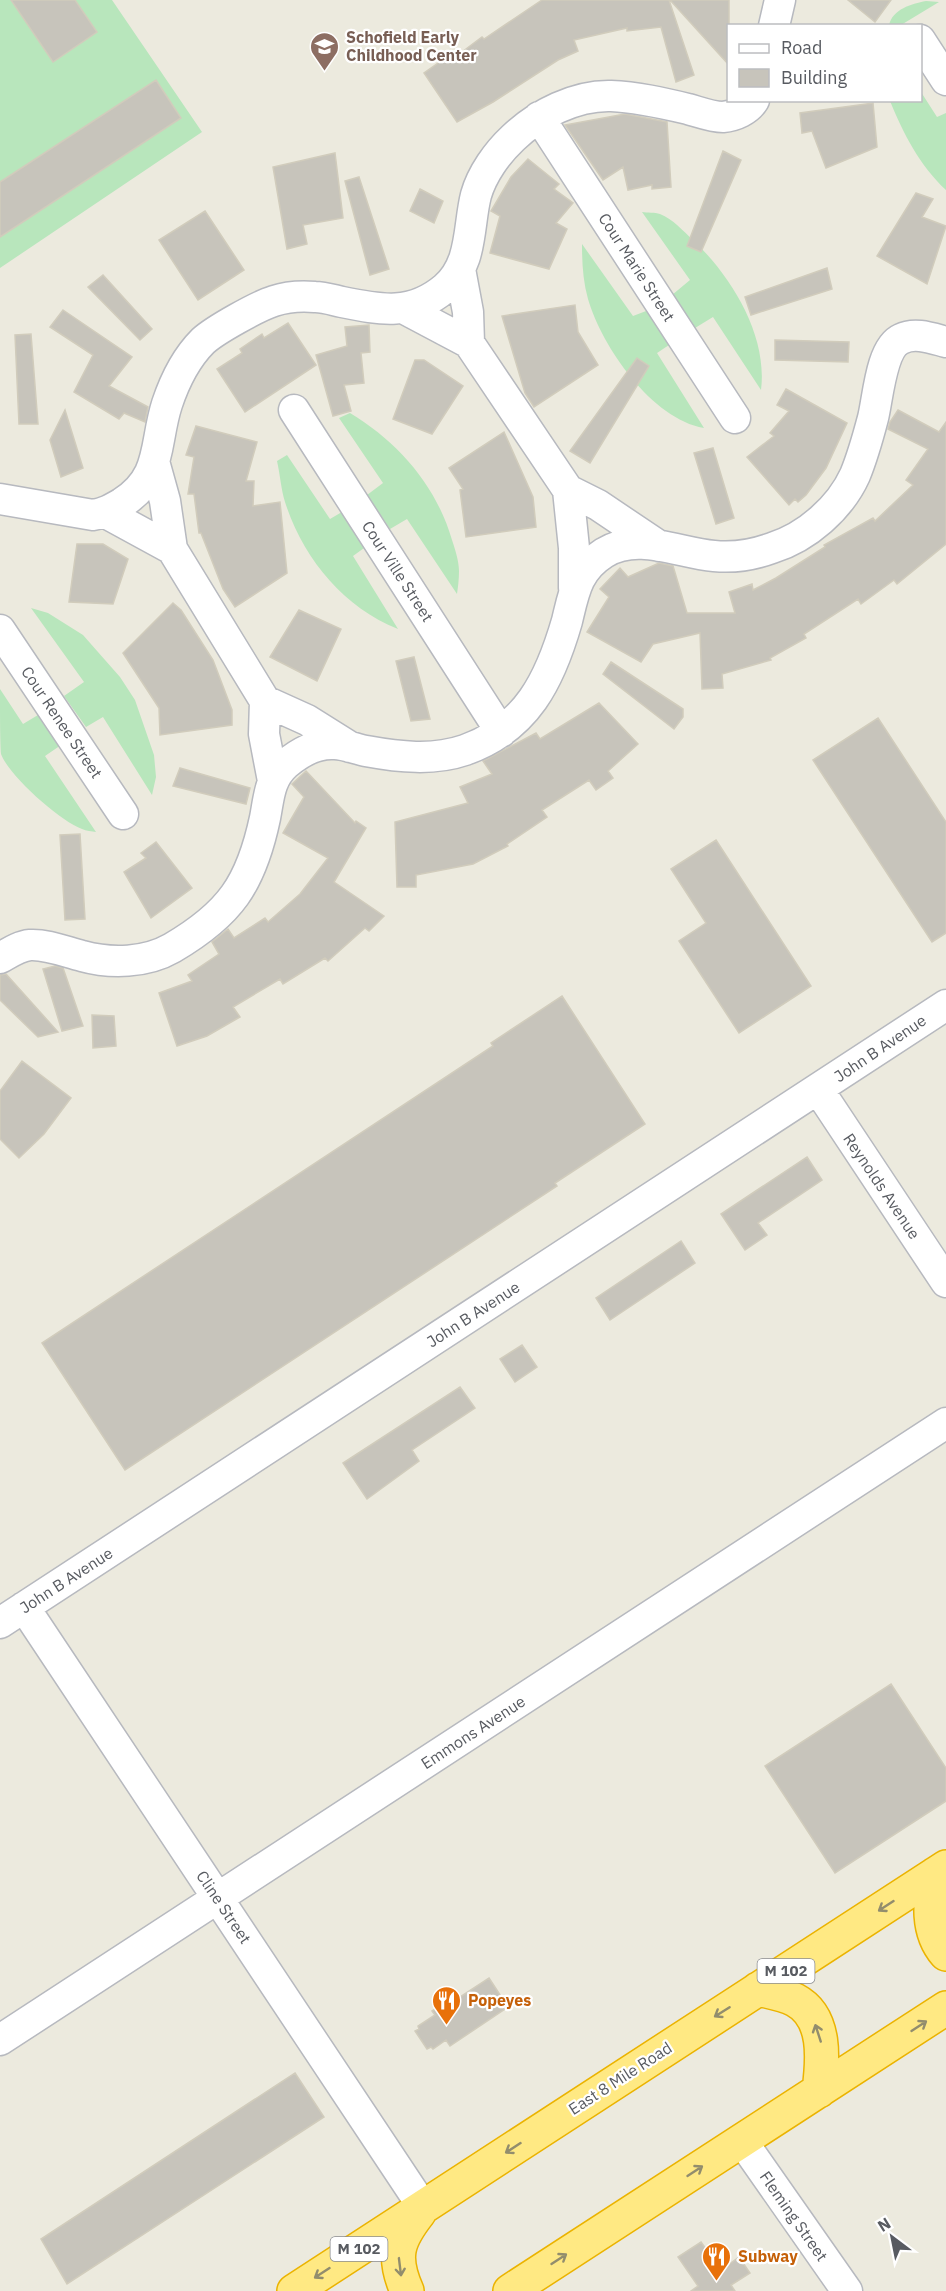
<svg xmlns="http://www.w3.org/2000/svg" width="946" height="2291" viewBox="0 0 946 2291" font-family="'IBM Plex Sans',sans-serif">
<rect width="100%" height="100%" fill="#eceade"/>
<path fill="#b8e6bc" d="M 0,0 L 112,0 L 202,132 L 0,268 Z
M 926,1 L 939,2 L 901,25 L 889,25 C 893,9 911,4 926,1 Z
M 921,92 L 937,117 L 946,113 L 946,190 C 920,166 903,133 890,101 L 920,100 Z
M 642,212 C 647,213 655,212 660,214 C 673,219 683,231 693,240 C 731,276 768,335 761,390 L 713,317 L 695,328 L 672,295 L 690,280 Z
M 582,244 L 633,316 L 654,308 L 675,341 L 657,353 L 704,428 C 652,419 602,347 588,299 C 583,281 582,263 582,244 Z
M 350,413 C 398,442 436,485 452,540 C 455,549 459,561 459,571 C 459,579 458,587 457,594 L 407,519 L 390,529 L 367,495 L 383,483 L 339,418 Z
M 287,455 L 330,519 L 347,509 L 371,543 L 353,556 L 398,629 C 343,607 303,558 285,502 C 281,489 280,474 277,461 Z
M 31,608 L 48,613 L 83,635 L 120,677 L 135,700 L 154,755 L 156,777 L 152,795 L 103,717 L 86,727 L 64,696 L 84,682 Z
M 0,689 L 23,724 L 43,712 L 64,743 L 45,756 L 96,832 C 92,831 86,831 82,829 C 60,821 9,776 1,754 C 0,742 0,704 0,689 Z"/>
<path fill="#c7c4bb" stroke="#d1ccbc" stroke-width="1.5" d="M 11,0 L 75,0 L 97,32 L 53,62 Z
M 542,0 L 669,0 L 694,75 L 676,82 L 661,27 L 627,31 L 627,28 L 574,40 L 578,51 L 558,60 L 493,102 L 457,122 L 424,73 L 451,54 L 454,58 L 482,37 L 484,39 Z
M 670,0 L 729,0 L 729,65 Z
M 848,0 L 891,0 L 875,22 Z
M 156,80 L 181,118 L 0,237 L 0,182 Z
M 873,103 L 877,147 L 826,168 L 812,131 L 802,133 L 800,113 Z
M 625,114 L 667,122 L 671,187 L 652,189 L 652,185 L 628,190 L 623,167 L 603,180 L 565,125 Z
M 723,151 L 741,160 L 701,252 L 687,246 Z
M 335,153 L 343,218 L 303,225 L 307,244 L 287,249 L 273,167 Z
M 528,159 L 559,184 L 554,189 L 573,203 L 556,223 L 567,229 L 549,269 L 490,253 L 500,216 L 491,211 L 511,177 Z
M 359,177 L 389,269 L 370,275 L 345,181 Z
M 420,189 L 443,201 L 434,223 L 410,211 Z
M 916,193 L 933,199 L 922,217 L 946,226 L 927,284 L 877,256 Z
M 205,211 L 244,270 L 198,300 L 159,240 Z
M 827,268 L 832,289 L 751,315 L 745,297 Z
M 103,275 L 152,329 L 140,340 L 88,287 Z
M 575,305 L 578,332 L 598,365 L 534,407 L 525,393 L 502,316 Z
M 63,310 L 132,357 L 109,386 L 148,407 L 145,422 L 124,413 L 119,419 L 74,392 L 93,355 L 50,327 Z
M 288,323 L 316,365 L 245,412 L 217,369 L 242,353 L 240,349 L 262,334 L 264,338 Z
M 369,325 L 370,352 L 361,353 L 364,383 L 344,385 L 351,411 L 333,416 L 316,355 L 347,346 L 345,327 Z
M 31,334 L 38,424 L 19,424 L 15,335 Z
M 775,340 L 849,342 L 848,362 L 775,360 Z
M 637,358 L 649,366 L 590,463 L 570,451 Z
M 415,360 L 424,360 L 463,386 L 432,434 L 393,419 Z
M 786,389 L 847,423 L 826,468 L 806,495 L 798,502 L 795,499 L 789,505 L 747,457 L 774,436 L 770,433 L 789,411 L 777,405 Z
M 65,410 L 83,468 L 61,477 L 50,440 Z
M 898,410 L 939,432 L 946,422 L 946,544 L 897,584 L 894,580 L 861,604 L 858,599 L 804,634 L 806,638 L 770,658 L 771,660 L 722,674 L 723,688 L 702,689 L 700,633 L 653,644 L 641,662 L 587,632 L 609,597 L 600,589 L 620,568 L 628,577 L 659,563 L 673,566 L 687,613 L 735,613 L 729,592 L 752,584 L 753,590 L 776,578 L 825,547 L 824,545 L 873,518 L 875,521 L 913,485 L 906,480 L 928,449 L 888,429 L 890,422 Z
M 196,426 L 257,442 L 246,481 L 254,481 L 253,506 L 280,502 L 287,573 L 235,607 L 223,589 L 201,533 L 199,533 L 194,494 L 188,494 L 194,457 L 186,455 Z
M 504,432 L 533,497 L 536,527 L 466,537 L 460,490 L 463,489 L 449,468 Z
M 713,448 L 734,518 L 716,524 L 694,453 Z
M 77,544 L 103,544 L 128,559 L 113,604 L 69,602 Z
M 173,603 L 181,610 L 213,660 L 232,710 L 232,725 L 160,735 L 159,708 L 123,653 Z
M 299,610 L 341,629 L 317,681 L 270,657 Z
M 414,657 L 430,719 L 411,721 L 396,661 Z
M 611,662 L 683,709 L 683,717 L 674,729 L 603,674 Z
M 599,703 L 638,744 L 608,771 L 613,778 L 596,790 L 589,780 L 542,810 L 547,817 L 507,844 L 508,846 L 473,864 L 416,875 L 416,887 L 397,887 L 395,822 L 468,803 L 460,787 L 492,774 L 483,761 L 536,733 L 540,739 Z
M 878,718 L 946,822 L 946,933 L 932,942 L 813,760 Z
M 180,768 L 250,788 L 246,804 L 173,786 Z
M 306,771 L 355,823 L 356,821 L 366,828 L 334,882 L 384,916 L 369,931 L 365,928 L 328,961 L 325,958 L 283,984 L 280,979 L 233,1007 L 240,1017 L 207,1036 L 177,1046 L 159,993 L 192,981 L 188,975 L 219,954 L 212,942 L 228,929 L 234,938 L 265,918 L 268,922 L 300,894 L 328,858 L 283,833 L 304,797 L 292,784 Z
M 80,834 L 85,919 L 65,920 L 60,835 Z
M 716,840 L 811,986 L 739,1033 L 679,941 L 706,923 L 671,869 Z
M 156,842 L 192,888 L 151,918 L 124,872 L 146,858 L 141,853 Z
M 55,966 L 63,968 L 83,1026 L 62,1031 L 43,969 Z
M 6,974 L 58,1032 L 38,1037 L 0,1000 L 0,975 Z
M 562,996 L 645,1124 L 555,1183 L 557,1186 L 125,1470 L 42,1343 L 493,1046 L 491,1043 Z
M 92,1015 L 114,1016 L 116,1046 L 93,1048 Z
M 22,1061 L 71,1098 L 44,1134 L 19,1158 L 0,1139 L 0,1091 Z
M 807,1157 L 822,1180 L 758,1223 L 767,1235 L 745,1250 L 721,1214 Z
M 681,1241 L 695,1263 L 610,1320 L 596,1298 Z
M 522,1345 L 537,1367 L 515,1382 L 500,1359 Z
M 460,1387 L 475,1408 L 412,1450 L 419,1461 L 367,1499 L 343,1463 Z
M 891,1684 L 946,1768 L 946,1801 L 835,1873 L 765,1766 Z
M 489,1978 L 508,2007 L 450,2046 L 446,2040 L 433,2049 L 431,2047 L 427,2049 L 415,2031 L 419,2029 L 418,2026 L 435,2015 L 432,2011 L 452,1998 L 454,2001 Z
M 295,2073 L 324,2117 L 67,2284 L 41,2239 Z
M 701,2242 L 721,2270 L 739,2257 L 750,2273 L 731,2285 L 735,2291 L 691,2291 L 698,2286 L 678,2257 Z"/>
<g fill="none" stroke-linecap="round" stroke-linejoin="round">
<defs>
<path id="minor" d="M 774,26 L 780,0
M 920,40 L 946,80
M 539,117 L 735,418
M 460,269 L 468,312 L 469,343
M 403,308 L 469,343 L 568,490 L 598,505 L 659,546
M 294,410 L 501,732
M 155,465 L 165,501 L 172,549 L 265,701 L 307,720 L 350,747
M 568,490 L 574,548 L 574,588
M 0,499 L 93,515 C 105,513 112,509 122,503 C 163,477 154,444 167,404 C 175,380 185,359 203,341 C 215,330 258,306 274,301 C 286,297 303,296 315,297 C 324,297 333,300 342,302 C 381,310 412,316 445,288 C 473,264 468,226 476,195 C 482,174 497,153 513,138 C 538,114 576,95 611,96 C 637,97 663,103 688,109 C 699,112 712,117 723,117 C 735,116 748,110 754,100
M 106,513 L 172,549
M 0,630 L 123,814
M 265,701 L 264,734 L 273,781
M 0,958 C 9,953 19,946 30,945 C 47,944 66,952 82,956 C 111,964 146,963 172,948 C 230,914 251,884 265,818 C 269,798 269,779 286,764 C 299,753 317,743 334,744 C 344,744 356,749 366,751 C 399,757 433,761 465,750 C 527,728 550,680 567,621 C 574,592 577,570 604,553 C 638,532 678,553 714,556 C 734,558 753,555 772,548 C 807,537 840,508 855,475 C 862,458 868,437 873,418 C 878,398 881,348 901,339 C 915,332 931,338 946,342
M 818,1089 L 946,1282
M 24,1607 L 423,2207
M 0,1623 L 946,1005
M 0,2040 L 946,1423
M 742,2141 L 847,2291"/>
<path id="highway" d="M 935,1874 C 930,1901 926,1931 946,1954
M 758,1989 C 770,1992 784,1994 795,2000 C 827,2017 823,2060 819,2091
M 294,2291 L 946,1867
M 407,2291 C 392,2257 397,2241 419,2213
M 510,2291 L 946,2008"/>
</defs>
<use href="#minor" stroke="#b7b9bf" stroke-width="33"/>
<use href="#highway" stroke="#ebb300" stroke-width="36"/>
<use href="#minor" stroke="#fff" stroke-width="30"/>
<use href="#highway" stroke="#ffe983" stroke-width="33"/>
</g>
<defs><path id="oneway-shaft" d="M-6 0H5M1.5-3L5.5 0L1.5 3" fill="none" stroke-width="1.6" stroke-linecap="round" stroke-linejoin="round" transform="scale(1.5)"/></defs>
<g stroke="#928d6d">
<use href="#oneway-shaft" transform="translate(886 1906) rotate(147)"/>
<use href="#oneway-shaft" transform="translate(722 2012) rotate(148)"/>
<use href="#oneway-shaft" transform="translate(919 2026) rotate(-33)"/>
<use href="#oneway-shaft" transform="translate(818 2033) rotate(-108)"/>
<use href="#oneway-shaft" transform="translate(513 2148) rotate(147)"/>
<use href="#oneway-shaft" transform="translate(695 2171) rotate(-33)"/>
<use href="#oneway-shaft" transform="translate(559 2259) rotate(-33)"/>
<use href="#oneway-shaft" transform="translate(400 2267) rotate(83)"/>
<use href="#oneway-shaft" transform="translate(322 2273) rotate(147)"/>
</g>
<defs>
<symbol id="school-pin" viewBox="-11 -11 22 30"><path d="M0 17L-7.5 6A9.5 9.5 0 1 1 7.5 6Z" fill="#8d6e63" stroke="#fff"/><path d="M0-5L7-2L0 1L-7-2ZM-4 1L0 2.5L4 1V4Q0 6-4 4Z" fill="#fff"/></symbol>
<symbol id="restaurant-pin" viewBox="-11 -11 22 30"><path d="M0 17L-7.5 6A9.5 9.5 0 1 1 7.5 6Z" fill="#e8710a" stroke="#fff"/><path d="M-5-6h1v4h1v-4h1v4h1v-4h1v5L-1.5 .5V6h-2V.5L-5-1ZM5-6V6H3V1.5H1.5Q1.5-4 5-6Z" fill="#fff"/></symbol>
</defs>
<g fill-rule="evenodd">
<use href="#school-pin" x="308" y="30" width="33" height="45"/>
<use href="#restaurant-pin" x="430" y="1984" width="33" height="45"/>
<use href="#restaurant-pin" x="700" y="2240" width="33" height="45"/>
</g>
<g text-anchor="middle" stroke-width="4.5" stroke-linejoin="round" paint-order="stroke">
<g fill="#fff" stroke="#8a8c90" stroke-width="1.5">
<rect x="757.5" y="1959" width="57" height="24" rx="4.5"/>
<rect x="330.5" y="2237" width="57" height="24" rx="4.5"/>
</g>
<g font-size="15" font-weight="bold" fill="#585b61">
<text x="786" y="1976">M 102</text>
<text x="359" y="2254">M 102</text>
</g>
<g font-size="16" font-weight="bold" fill="#785e54" stroke="#fff" text-anchor="start">
<text x="346" y="43">Schofield Early<tspan x="346" dy="18">Childhood Center</tspan></text>
</g>
<g font-size="16" fill="#585b61" stroke="#fff">
<text transform="translate(637 267) rotate(57)" y="6">Cour Marie Street</text>
<text transform="translate(398 571) rotate(57)" y="6">Cour Ville Street</text>
<text transform="translate(62 722) rotate(56)" y="6">Cour Renee Street</text>
<text transform="translate(880 1048) rotate(-34)" y="6">John B Avenue</text>
<text transform="translate(882 1186) rotate(56)" y="6">Reynolds Avenue</text>
<text transform="translate(473 1314) rotate(-33)" y="6">John B Avenue</text>
<text transform="translate(66 1580) rotate(-33)" y="6">John B Avenue</text>
<text transform="translate(473 1732) rotate(-33)" y="6">Emmons Avenue</text>
<text transform="translate(224 1907) rotate(56)" y="6">Cline Street</text>
<text transform="translate(620 2078) rotate(-33)" y="6">East 8 Mile Road</text>
<text transform="translate(794 2216) rotate(55)" y="6">Fleming Street</text>
</g>
<g font-size="16" font-weight="bold" fill="#c56008" stroke="#fff" text-anchor="start">
<text x="468" y="2006">Popeyes</text>
<text x="738" y="2262">Subway</text>
</g>
</g>
<rect x="727" y="24" width="195" height="78" fill="#ffffff" stroke="#bcbdc0" stroke-width="1.5"/>
<rect x="739" y="44" width="30" height="9" fill="#ffffff" stroke="#bcbdc0" stroke-width="1.5"/>
<text x="781" y="54" font-size="18" fill="#585b61">Road</text>
<rect x="739" y="69" width="30" height="18" fill="#c7c4bb" stroke="#bcbdc0" stroke-width="1.5"/>
<text x="781" y="84" font-size="18" fill="#585b61">Building</text>
<g transform="translate(892 2237) rotate(328)" stroke="#ffffff" stroke-width="4.5" paint-order="stroke">
<path d="M0-4.5L10 22L0 15L-10 22Z" fill="#585b61"/>
<text y="-9" font-size="16" font-weight="bold" text-anchor="middle" fill="#585b61">N</text>
</g>
</svg>
